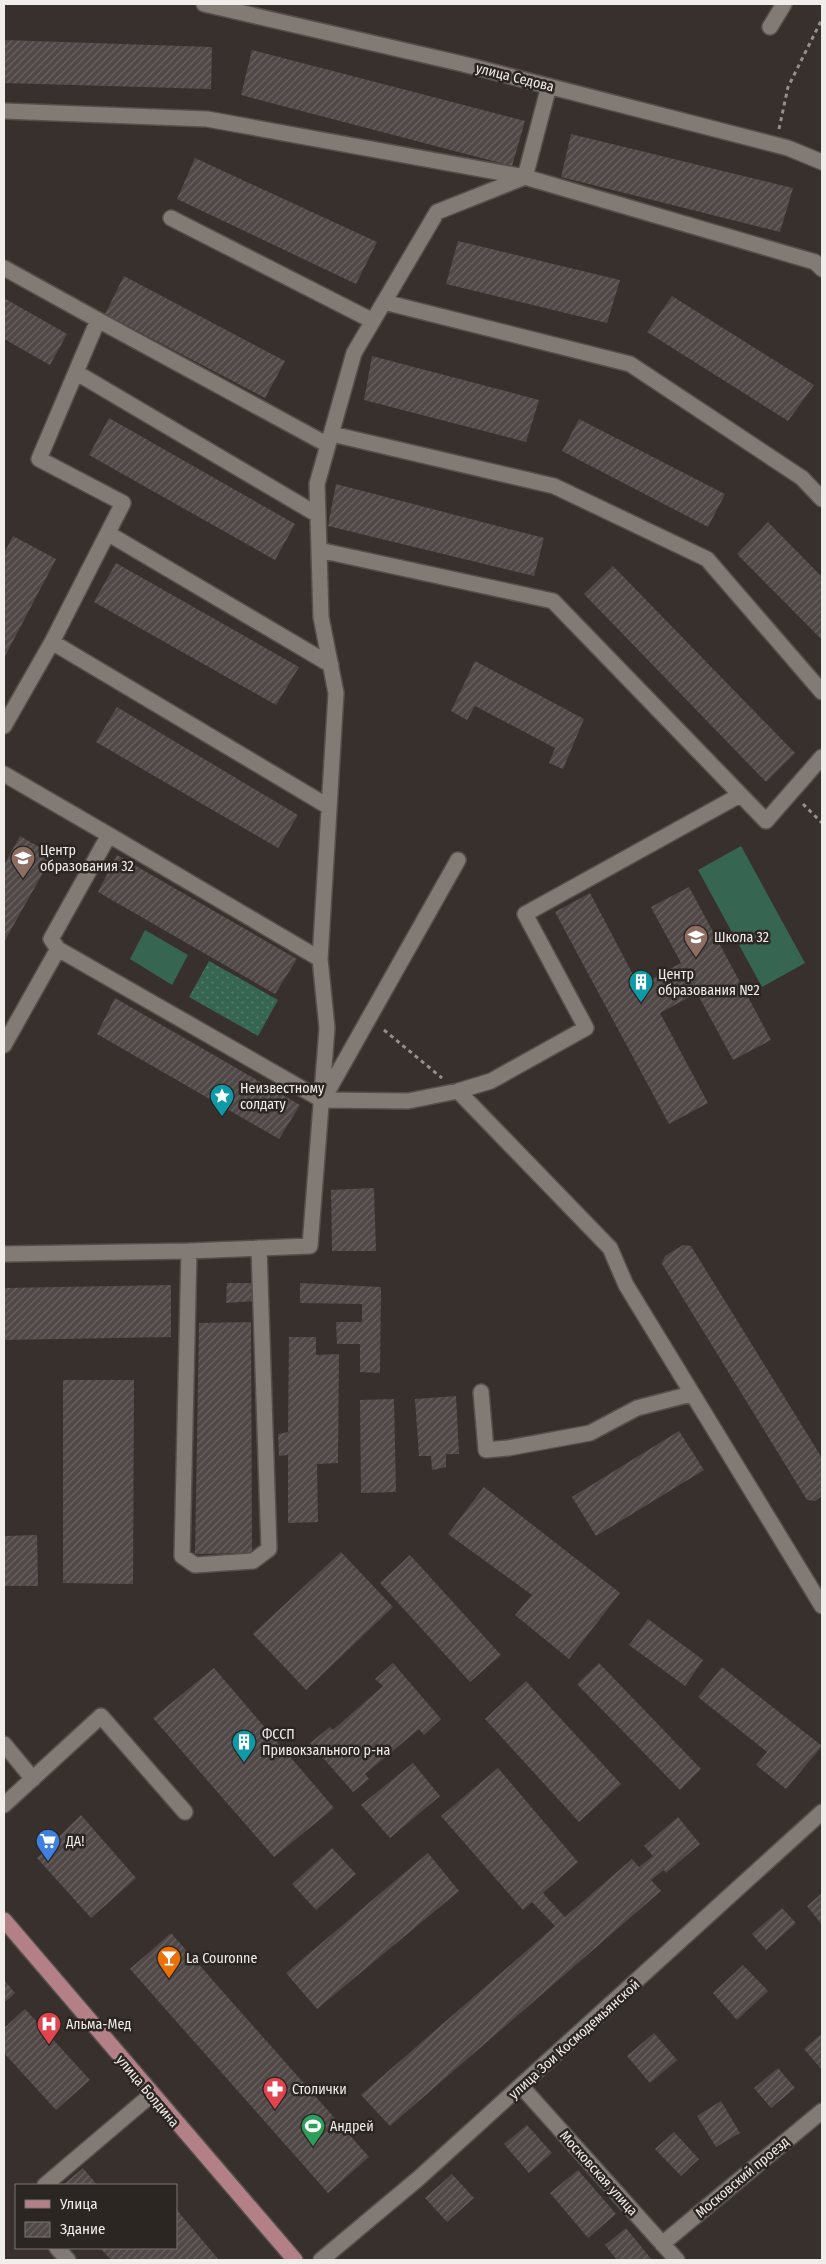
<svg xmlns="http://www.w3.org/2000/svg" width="826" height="2264" viewBox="0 0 826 2264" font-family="'Fira Sans Condensed',sans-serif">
<defs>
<pattern id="grass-dots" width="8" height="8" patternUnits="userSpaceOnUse" patternTransform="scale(1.25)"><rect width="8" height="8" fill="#366652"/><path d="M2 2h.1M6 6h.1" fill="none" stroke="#547c6b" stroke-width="1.8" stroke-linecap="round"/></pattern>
<pattern id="building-hatch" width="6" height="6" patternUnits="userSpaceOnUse" patternTransform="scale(1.25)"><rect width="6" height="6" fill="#504846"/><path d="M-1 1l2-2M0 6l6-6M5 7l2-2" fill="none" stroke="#6a6361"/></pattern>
</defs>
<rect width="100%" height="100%" fill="#37302c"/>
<path fill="url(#grass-dots)" d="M 209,961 L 278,1000 L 258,1036 L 189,997 Z"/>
<path fill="#366652" d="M 741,846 L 805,963 L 762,987 L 698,870 Z
M 145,930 L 188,955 L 172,985 L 130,959 Z"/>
<path fill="url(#building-hatch)" d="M 4,40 L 212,47 L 211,89 L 4,83 Z
M 252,50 L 525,121 L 512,166 L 241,95 Z
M 571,134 L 793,188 L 780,232 L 561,177 Z
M 195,158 L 377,242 L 356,284 L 177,199 Z
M 458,241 L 620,280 L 607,323 L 446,284 Z
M 124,276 L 285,361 L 265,398 L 105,314 Z
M 672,296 L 814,385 L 788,421 L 647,332 Z
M 4,298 L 67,334 L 50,365 L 4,339 Z
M 372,356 L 539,400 L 526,442 L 364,400 Z
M 109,418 L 295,524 L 275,560 L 89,455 Z
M 579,419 L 725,494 L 708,527 L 562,451 Z
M 336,484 L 544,538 L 534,576 L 328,526 Z
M 768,522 L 822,577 L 822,640 L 737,554 Z
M 13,536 L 56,559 L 4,658 L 4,553 Z
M 116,563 L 299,667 L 276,705 L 94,602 Z
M 613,566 L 795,753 L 766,782 L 584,594 Z
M 475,661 L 584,719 L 563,769 L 549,763 L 555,748 L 475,706 L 467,720 L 451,711 Z
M 117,707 L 298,815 L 278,848 L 96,742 Z
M 20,836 L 53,855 L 4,942 L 4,865 Z
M 117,855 L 297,959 L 275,994 L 98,892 Z
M 689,887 L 771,1040 L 733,1060 L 697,993 L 660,1013 L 708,1103 L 669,1124 L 555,912 L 590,893 L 639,986 L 681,963 L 651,907 Z
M 115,998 L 300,1105 L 279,1139 L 97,1034 Z
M 374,1188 L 376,1251 L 332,1251 L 331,1190 Z
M 683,1245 L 691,1246 L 822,1458 L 822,1496 L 815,1501 L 807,1500 L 662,1264 L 665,1256 Z
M 227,1283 L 255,1283 L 254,1301 L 226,1303 Z
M 300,1283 L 381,1287 L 380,1373 L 360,1372 L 360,1344 L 337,1344 L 336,1322 L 362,1322 L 362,1304 L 300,1303 Z
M 171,1285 L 171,1337 L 4,1340 L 4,1288 Z
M 251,1322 L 252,1553 L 195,1554 L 199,1323 Z
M 289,1337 L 316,1337 L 316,1355 L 339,1354 L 338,1463 L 317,1464 L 318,1522 L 288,1523 L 288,1455 L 279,1456 L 278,1434 L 288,1432 Z
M 63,1380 L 134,1380 L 133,1584 L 63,1583 Z
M 456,1396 L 459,1454 L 446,1454 L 446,1467 L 432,1470 L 431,1456 L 419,1456 L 415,1399 Z
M 394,1399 L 396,1492 L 361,1493 L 360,1400 Z
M 679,1431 L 704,1470 L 596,1536 L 572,1497 Z
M 484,1487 L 620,1593 L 569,1659 L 515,1615 L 532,1595 L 448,1534 Z
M 37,1535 L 38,1586 L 4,1586 L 4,1536 Z
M 341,1552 L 393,1607 L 306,1690 L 253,1634 Z
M 410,1555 L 501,1655 L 470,1682 L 380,1583 Z
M 648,1619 L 703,1660 L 685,1686 L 629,1645 Z
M 393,1663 L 441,1719 L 424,1735 L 419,1729 L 365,1774 L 369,1779 L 353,1792 L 310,1743 L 330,1727 L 333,1730 L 383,1686 L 375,1679 Z
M 599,1663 L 701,1769 L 680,1790 L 577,1684 Z
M 722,1667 L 822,1746 L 786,1789 L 756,1765 L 767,1752 L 698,1697 Z
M 214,1668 L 334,1808 L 274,1857 L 153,1718 Z
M 526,1681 L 621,1784 L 579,1822 L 485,1719 Z
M 413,1763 L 440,1796 L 390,1838 L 361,1805 Z
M 498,1768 L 578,1862 L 543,1893 L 565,1917 L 632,1859 L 639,1867 L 653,1856 L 644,1846 L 678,1817 L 700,1844 L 666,1873 L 664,1870 L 651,1880 L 661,1891 L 390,2126 L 361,2095 L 555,1926 L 532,1902 L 523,1910 L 441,1816 Z
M 81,1815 L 136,1878 L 91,1918 L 37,1858 Z
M 332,1848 L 356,1874 L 316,1910 L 292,1884 Z
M 428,1853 L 459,1891 L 317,2009 L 286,1973 Z
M 822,1893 L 822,1925 L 807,1906 Z
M 782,1908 L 796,1923 L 766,1950 L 752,1934 Z
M 171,1933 L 369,2157 L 328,2193 L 130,1969 Z
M 743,1965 L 768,1991 L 737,2020 L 713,1993 Z
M 4,1980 L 15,1993 L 4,2003 Z
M 25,2009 L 90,2080 L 56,2110 L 4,2053 L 4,2028 Z
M 654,2033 L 677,2060 L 650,2083 L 627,2056 Z
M 820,2035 L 822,2037 L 822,2070 L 804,2049 Z
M 778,2068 L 795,2088 L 771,2108 L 754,2088 Z
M 721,2101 L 740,2133 L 716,2147 L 697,2116 Z
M 527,2125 L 552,2153 L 529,2173 L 504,2144 Z
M 674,2132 L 699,2159 L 681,2176 L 655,2149 Z
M 83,2168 L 97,2185 L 63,2185 Z
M 578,2170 L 616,2214 L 588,2238 L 550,2193 Z
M 452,2174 L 474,2198 L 447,2222 L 425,2198 Z
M 176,2209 L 219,2260 L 111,2260 L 100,2248 L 176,2248 Z
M 626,2228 L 652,2260 L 617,2260 L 605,2245 Z"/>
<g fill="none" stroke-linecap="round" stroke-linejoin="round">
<defs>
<path id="minor" d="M 204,4 L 463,64 L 788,148 L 822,162
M 770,27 L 784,4
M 4,111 L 207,119 L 525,177 L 815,262 L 822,269
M 171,218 L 373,321
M 4,268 L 98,320 L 39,459 L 123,503 L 52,642 L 4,726
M 384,302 L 630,364 L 802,478 L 822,499
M 98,320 L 328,445
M 77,373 L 318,515
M 332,434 L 554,486 L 707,559 L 822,692
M 109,534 L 331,665
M 319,550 L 553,601 L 766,821 L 822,757
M 52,642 L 329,807
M 4,774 L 109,835 L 51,939 L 58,949 L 4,1045
M 109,835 L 320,959
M 58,949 L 322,1100 L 408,1101 L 458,1091 L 491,1081 L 586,1028 L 525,914 L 740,795
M 458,1091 L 610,1248 L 626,1285 L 822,1606
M 325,1096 L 458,860
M 189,1251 L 310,1246 L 327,1028 L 320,959 L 336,693 L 321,617 L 317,484 L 354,353 L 437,212 L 525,177 L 549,86
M 4,1254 L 189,1251 L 182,1556 L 195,1565 L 253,1561 L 269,1549 L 259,1248
M 481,1392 L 486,1450 L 508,1448 L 590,1433 L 637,1408 L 691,1394
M 4,1744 L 33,1779
M 4,1805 L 101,1716 L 185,1812
M 521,2086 L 677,2260
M 45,2185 L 151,2095
M 662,2244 L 822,2111
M 57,2248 L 68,2260
M 321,2260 L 419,2178 L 822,1812"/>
<path id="major" d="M 4,1920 L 295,2260"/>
</defs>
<use href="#minor" stroke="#554f4c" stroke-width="18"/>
<use href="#major" stroke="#554f4c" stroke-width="18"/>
<path stroke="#95908c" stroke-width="3" stroke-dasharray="4 4" stroke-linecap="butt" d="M 779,129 L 788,87 L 822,19
M 803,804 L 822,823
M 384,1030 L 442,1078"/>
<use href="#minor" stroke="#817a75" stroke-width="15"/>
<use href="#major" stroke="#b28086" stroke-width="15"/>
</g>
<defs>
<symbol id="school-pin" viewBox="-11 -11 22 30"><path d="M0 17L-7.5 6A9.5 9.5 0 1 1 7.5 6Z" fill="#8d6e63" stroke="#2c2623"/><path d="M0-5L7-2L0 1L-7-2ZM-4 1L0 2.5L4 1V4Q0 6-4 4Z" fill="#fff"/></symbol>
<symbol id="building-pin" viewBox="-11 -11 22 30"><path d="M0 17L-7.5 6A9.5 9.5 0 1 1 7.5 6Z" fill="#0f9aa8" stroke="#2c2623"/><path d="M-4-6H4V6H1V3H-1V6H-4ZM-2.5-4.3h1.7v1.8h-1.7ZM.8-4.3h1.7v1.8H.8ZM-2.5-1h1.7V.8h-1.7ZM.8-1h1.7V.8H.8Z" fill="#fff"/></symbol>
<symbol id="sight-pin" viewBox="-11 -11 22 30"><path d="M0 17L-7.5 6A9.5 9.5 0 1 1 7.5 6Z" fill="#0f9aa8" stroke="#2c2623"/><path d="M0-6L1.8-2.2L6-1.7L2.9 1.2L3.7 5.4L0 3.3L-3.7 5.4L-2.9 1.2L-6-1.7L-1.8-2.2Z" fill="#fff"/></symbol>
<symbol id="supermarket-pin" viewBox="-11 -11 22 30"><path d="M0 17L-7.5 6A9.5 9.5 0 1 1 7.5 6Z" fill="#3f7fe0" stroke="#2c2623"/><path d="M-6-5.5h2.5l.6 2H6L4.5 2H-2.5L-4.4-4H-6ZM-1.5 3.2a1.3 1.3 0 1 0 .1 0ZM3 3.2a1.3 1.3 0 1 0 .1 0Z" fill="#fff"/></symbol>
<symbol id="bar-pin" viewBox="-11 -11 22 30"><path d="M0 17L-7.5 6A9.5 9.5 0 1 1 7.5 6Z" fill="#e8710a" stroke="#2c2623"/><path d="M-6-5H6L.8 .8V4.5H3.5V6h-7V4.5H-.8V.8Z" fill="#fff"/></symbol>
<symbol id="hospital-pin" viewBox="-11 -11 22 30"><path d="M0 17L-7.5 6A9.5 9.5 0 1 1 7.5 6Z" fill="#e0444e" stroke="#2c2623"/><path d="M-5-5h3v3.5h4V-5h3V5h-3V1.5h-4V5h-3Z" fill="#fff"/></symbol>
<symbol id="pharmacy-pin" viewBox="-11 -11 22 30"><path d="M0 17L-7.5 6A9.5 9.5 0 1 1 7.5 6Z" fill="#e0444e" stroke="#2c2623"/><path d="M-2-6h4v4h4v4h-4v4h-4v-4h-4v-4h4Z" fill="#fff"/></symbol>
<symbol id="stadium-pin" viewBox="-11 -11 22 30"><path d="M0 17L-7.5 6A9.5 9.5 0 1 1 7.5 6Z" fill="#2e9e5b" stroke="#2c2623"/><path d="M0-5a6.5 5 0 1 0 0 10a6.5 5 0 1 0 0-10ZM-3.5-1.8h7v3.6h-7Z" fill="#fff"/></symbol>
</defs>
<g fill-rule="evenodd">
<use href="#school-pin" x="9" y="844" width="28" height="38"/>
<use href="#school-pin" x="682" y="923" width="28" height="38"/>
<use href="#building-pin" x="627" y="968" width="28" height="38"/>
<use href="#sight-pin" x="208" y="1082" width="28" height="38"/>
<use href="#building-pin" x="230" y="1728" width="28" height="38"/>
<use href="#supermarket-pin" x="34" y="1827" width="28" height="38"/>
<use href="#bar-pin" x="155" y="1944" width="28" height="38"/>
<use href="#hospital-pin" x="35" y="2010" width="28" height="38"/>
<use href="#pharmacy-pin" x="261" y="2075" width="28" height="38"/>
<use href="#stadium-pin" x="299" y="2112" width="28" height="38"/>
</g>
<g text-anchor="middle" stroke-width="5" stroke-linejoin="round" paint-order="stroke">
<g font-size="14" fill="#f1edea" stroke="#2c2623">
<text transform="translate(515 77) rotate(14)" y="5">улица Седова</text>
<text transform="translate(574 2039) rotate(-42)" y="5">улица Зои Космодемьянской</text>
<text transform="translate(148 2091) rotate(50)" y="5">улица Болдина</text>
<text transform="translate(599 2173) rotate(48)" y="5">Московская улица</text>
<text transform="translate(742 2177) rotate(-40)" y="5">Московский проезд</text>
</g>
<g font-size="14" fill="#f1edea" stroke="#2c2623" text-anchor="start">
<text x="40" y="855">Центр<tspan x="40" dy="16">образования 32</tspan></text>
<text x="714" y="942">Школа 32</text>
<text x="658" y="979">Центр<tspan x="658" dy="16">образования №2</tspan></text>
<text x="240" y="1093">Неизвестному<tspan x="240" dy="16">солдату</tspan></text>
<text x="262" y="1739">ФССП<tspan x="262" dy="16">Привокзального р-на</tspan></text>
<text x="66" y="1846">ДА!</text>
<text x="186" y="1963">La Couronne</text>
<text x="66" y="2029">Альма-Мед</text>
<text x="292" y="2094">Столички</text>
<text x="330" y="2131">Андрей</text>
</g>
</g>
<rect width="826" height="2264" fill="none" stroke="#f1edea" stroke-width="10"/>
<rect x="15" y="2184" width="162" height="65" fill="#2c2623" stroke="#7b7673"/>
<rect x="25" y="2200" width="25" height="8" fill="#b28086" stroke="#7b7673"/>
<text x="60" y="2209" font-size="15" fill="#f1edea">Улица</text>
<rect x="25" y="2222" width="25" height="15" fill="url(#building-hatch)" stroke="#7b7673"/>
<text x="60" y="2234" font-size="15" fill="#f1edea">Здание</text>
</svg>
